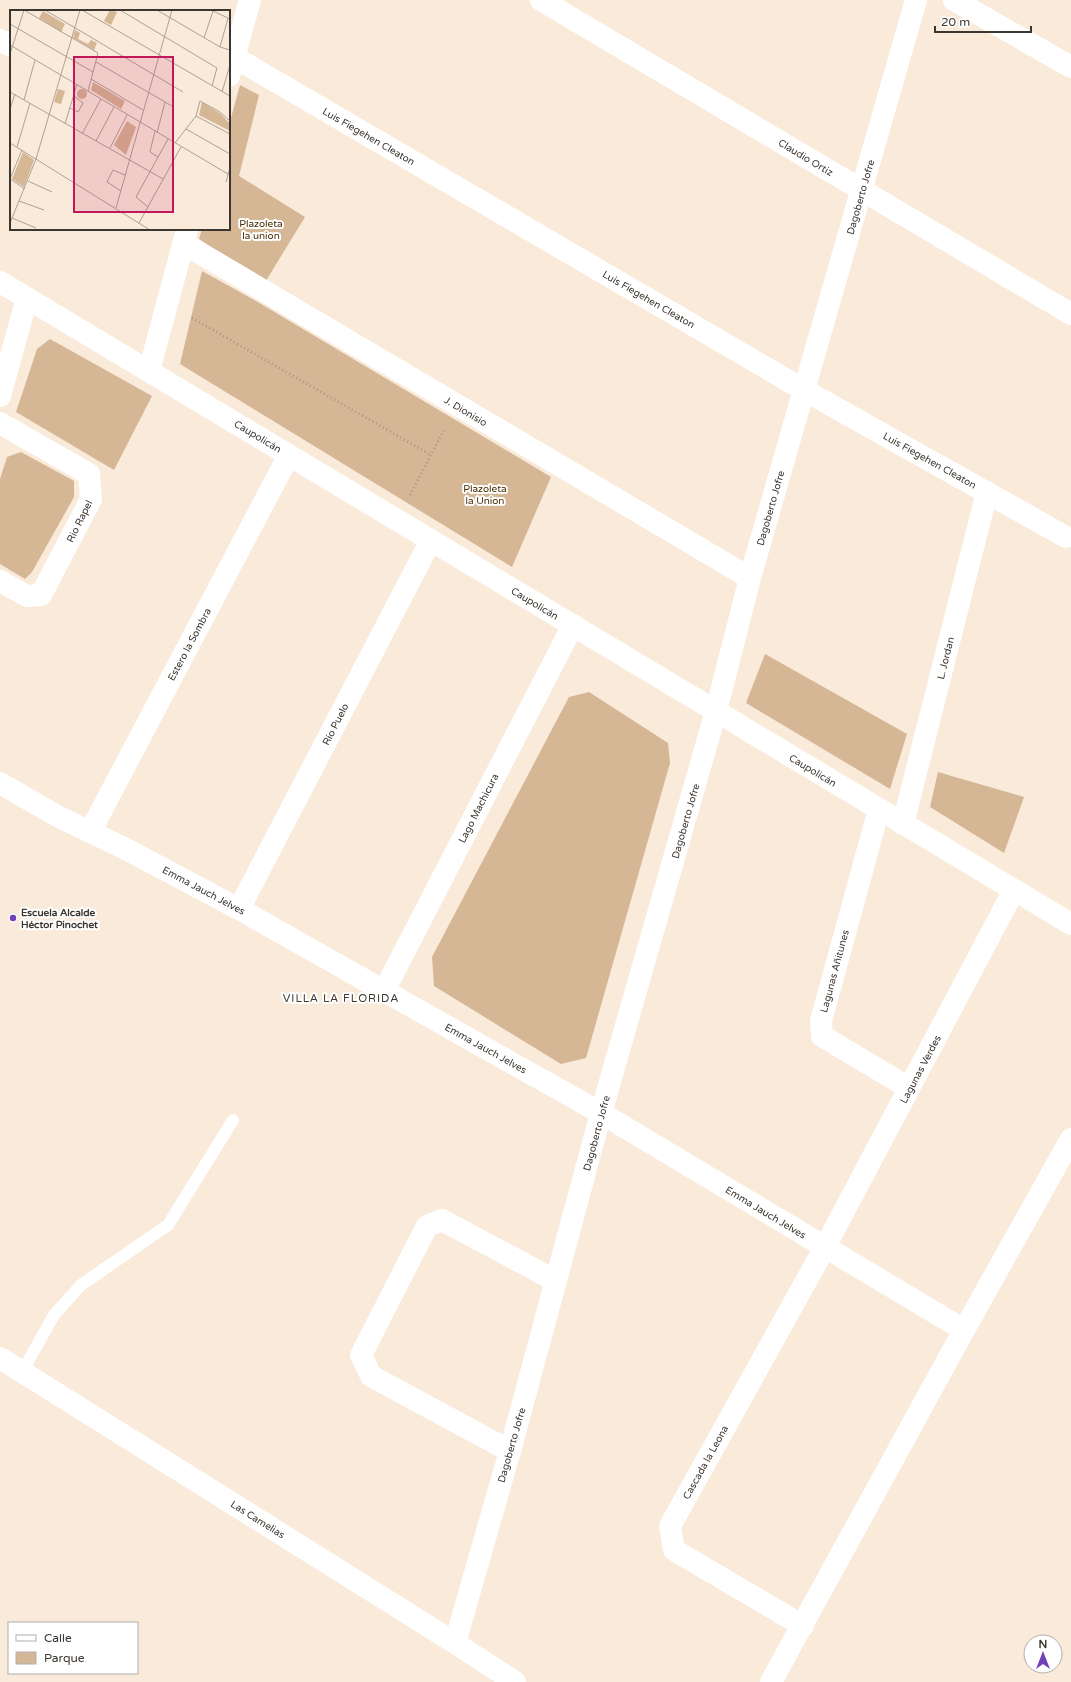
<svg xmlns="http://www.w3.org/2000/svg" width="1071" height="1682" viewBox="0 0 1071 1682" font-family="'Varela Round',sans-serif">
<rect width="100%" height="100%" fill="#f9eada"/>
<path fill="#d5b695" d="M 240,85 L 259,95 L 239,176 L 305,217 L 264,284 L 199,239 L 202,229 L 229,229 L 229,125 Z
M 202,271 L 256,301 L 551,477 L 512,567 L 180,364 Z
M 50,339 L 152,396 L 114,470 L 16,412 L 37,349 Z
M 21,452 L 74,481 L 74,497 L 32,572 L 25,579 L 0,564 L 0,479 L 7,457 Z
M 765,654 L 907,734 L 890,789 L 746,703 Z
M 589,692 L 668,743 L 670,763 L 586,1058 L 561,1064 L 434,986 L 432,957 L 569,697 Z
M 938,772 L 1024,797 L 1004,853 L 930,807 Z"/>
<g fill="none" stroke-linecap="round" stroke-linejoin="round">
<path stroke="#a2978b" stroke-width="2.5" stroke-dasharray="1 3" stroke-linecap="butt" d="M 192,318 L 431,455
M 410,495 L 444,430"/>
<path stroke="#fff" stroke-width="12" d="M 22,1372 L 54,1315 L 81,1285 L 168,1225 L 233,1120"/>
<path stroke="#fff" stroke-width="22" d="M 541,0 L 1071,314
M 954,0 L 1071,67
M 0,40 L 11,46
M 234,57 L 804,390 L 1066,537
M 229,76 L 250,0
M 183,243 L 750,578
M 0,282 L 1071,924
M 149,371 L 187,230
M 0,396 L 27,298
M 0,423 L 89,474 L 91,499 L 41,595 L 27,596 L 0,581
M 0,783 L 59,817 L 124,848 L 239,909 L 510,1062 L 601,1113 L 964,1330
M 879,809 L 821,1021 L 822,1036 L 909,1088
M 903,824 L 987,492
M 90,832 L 289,455
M 239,909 L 431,540
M 384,991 L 573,625
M 0,1358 L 455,1643 L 515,1682
M 510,1451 L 371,1376 L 361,1355 L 427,1226 L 442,1220 L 556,1281
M 803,1626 L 674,1550 L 670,1526 L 825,1247 L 1014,890
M 455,1643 L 510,1451 L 601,1113 L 716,711 L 750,578 L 916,0
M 771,1682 L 964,1330 L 1071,1139"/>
</g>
<circle fill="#7042ba" stroke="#fff" stroke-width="1.5" cx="13" cy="918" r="4"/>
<g text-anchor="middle" stroke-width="4" stroke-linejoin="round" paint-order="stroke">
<g font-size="10" fill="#3c3630" stroke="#fff">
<text transform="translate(369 136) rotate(30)" y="4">Luis Fiegehen Cleaton</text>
<text transform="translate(806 157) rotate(31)" y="4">Claudio Ortiz</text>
<text transform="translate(860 197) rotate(-74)" y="4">Dagoberto Jofre</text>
<text transform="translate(649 299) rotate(30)" y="4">Luis Fiegehen Cleaton</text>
<text transform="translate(466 411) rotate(31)" y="4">J. Dionisio</text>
<text transform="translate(258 436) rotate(31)" y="4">Caupolicán</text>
<text transform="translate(930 460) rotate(29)" y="4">Luis Fiegehen Cleaton</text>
<text transform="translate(770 508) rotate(-74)" y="4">Dagoberto Jofre</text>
<text transform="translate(79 521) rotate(-64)" y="4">Rio Rapel</text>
<text transform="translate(535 603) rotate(31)" y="4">Caupolicán</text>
<text transform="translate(189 644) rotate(-62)" y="4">Estero la Sombra</text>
<text transform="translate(945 658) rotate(-76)" y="4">L. Jordan</text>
<text transform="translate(335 724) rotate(-63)" y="4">Río Puelo</text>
<text transform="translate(813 770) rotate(31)" y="4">Caupolicán</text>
<text transform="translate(478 808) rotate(-63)" y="4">Lago Machicura</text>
<text transform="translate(685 821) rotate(-74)" y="4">Dagoberto Jofre</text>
<text transform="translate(204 890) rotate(28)" y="4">Emma Jauch Jelves</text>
<text transform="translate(834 971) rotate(-75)" y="4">Lagunas Añitunes</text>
<text transform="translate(486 1048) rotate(29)" y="4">Emma Jauch Jelves</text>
<text transform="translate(920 1069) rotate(-62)" y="4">Lagunas Verdes</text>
<text transform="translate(596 1133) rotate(-75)" y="4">Dagoberto Jofre</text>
<text transform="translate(766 1212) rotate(31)" y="4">Emma Jauch Jelves</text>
<text transform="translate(511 1445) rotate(-74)" y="4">Dagoberto Jofre</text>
<text transform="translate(705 1462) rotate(-61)" y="4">Cascada la Leona</text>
<text transform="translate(258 1519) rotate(32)" y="4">Las Camelias</text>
</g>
<g font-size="10" fill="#4a2b00" stroke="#fff">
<text x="261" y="227">Plazoleta<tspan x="261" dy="12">la union</tspan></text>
<text x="485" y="492">Plazoleta<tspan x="485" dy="12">la Union</tspan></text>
</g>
<g font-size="10" font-weight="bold" fill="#3c3630" stroke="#fff" text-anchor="start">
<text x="21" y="916">Escuela Alcalde<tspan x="21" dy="12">Héctor Pinochet</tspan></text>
</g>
<g font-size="11" letter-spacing="1" fill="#3c3630" stroke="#fff">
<text x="341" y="1002">VILLA LA FLORIDA</text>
</g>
</g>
<g transform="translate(10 10)">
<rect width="220" height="220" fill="#f9eada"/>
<path d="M 100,0 L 107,2 L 101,15 L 94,11 ZM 33,1 L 55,14 L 51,22 L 29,8 ZM 65,20 L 70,23 L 68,29 L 78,34 L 81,30 L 87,33 L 84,40 L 63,28 ZM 83,72 L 115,91 L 111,99 L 81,80 ZM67 84a5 5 0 1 1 10 0a5 5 0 1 1-10 0ZM 48,79 L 55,81 L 51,94 L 44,92 ZM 192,92 L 211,104 L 220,114 L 220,121 L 189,105 ZM 117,111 L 126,117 L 116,145 L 104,135 ZM 13,142 L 24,150 L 14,177 L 2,169 Z" fill="#d5b695"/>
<path fill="none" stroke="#ada296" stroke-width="1" d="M 14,0 L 88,43 L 78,81M 35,0 L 173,82M 72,0 L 220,86M 110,0 L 207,58 L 202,76M 147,0 L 210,37 L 220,40M 0,14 L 83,62M 194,28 L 203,1 L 220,9M 0,35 L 218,164M 210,37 L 218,8M 0,44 L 14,0M 86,52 L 162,96M 81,69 L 133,100M 0,82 L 153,169M 212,82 L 220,55M 14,90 L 25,50M 60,98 L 68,102 L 73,93 L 64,86M 0,99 L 5,84M 186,106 L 220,124M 55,114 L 67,74M 176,119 L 220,144M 145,121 L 140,142 L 148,147M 147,123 L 155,92M 72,124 L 91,89M 86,131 L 104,97M 0,133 L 140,220M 165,133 L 186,106 L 190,91 L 210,102 L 220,111M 7,137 L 20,93M 100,138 L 117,105M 0,169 L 12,140M 0,169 L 15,179M 18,171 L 42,182M 216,172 L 220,158M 111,181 L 97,172 L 103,160 L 115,165M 9,191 L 34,200M 138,197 L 126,187 L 158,129M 106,198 L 162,0M 2,208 L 26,218M 0,213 L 26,149 L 70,0M 129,213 L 171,137"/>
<path fill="#c2185b" fill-opacity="0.15" stroke="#c2185b" stroke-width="2" d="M 64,47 L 163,47 L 163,202 L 64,202 Z"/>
<rect width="220" height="220" fill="none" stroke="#3c3630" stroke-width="2"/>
</g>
<rect x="8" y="1622" width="130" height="52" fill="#ffffff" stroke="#b1afac"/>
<rect x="16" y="1635" width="20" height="6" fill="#ffffff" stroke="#b1afac"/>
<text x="44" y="1642" font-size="12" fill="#3c3630">Calle</text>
<rect x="16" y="1652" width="20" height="12" fill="#d5b695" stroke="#b1afac"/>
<text x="44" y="1662" font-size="12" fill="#3c3630">Parque</text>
<g transform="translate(1043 1654)"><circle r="19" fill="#ffffff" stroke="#b1afac"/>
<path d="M0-3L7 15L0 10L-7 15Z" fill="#7042ba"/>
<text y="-6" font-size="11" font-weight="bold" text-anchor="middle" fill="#3c3630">N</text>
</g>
<path d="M935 26v6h96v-6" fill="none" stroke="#3c3630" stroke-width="2"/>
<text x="941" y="26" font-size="12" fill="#3c3630" stroke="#ffffff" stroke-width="3" paint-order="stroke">20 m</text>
</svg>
